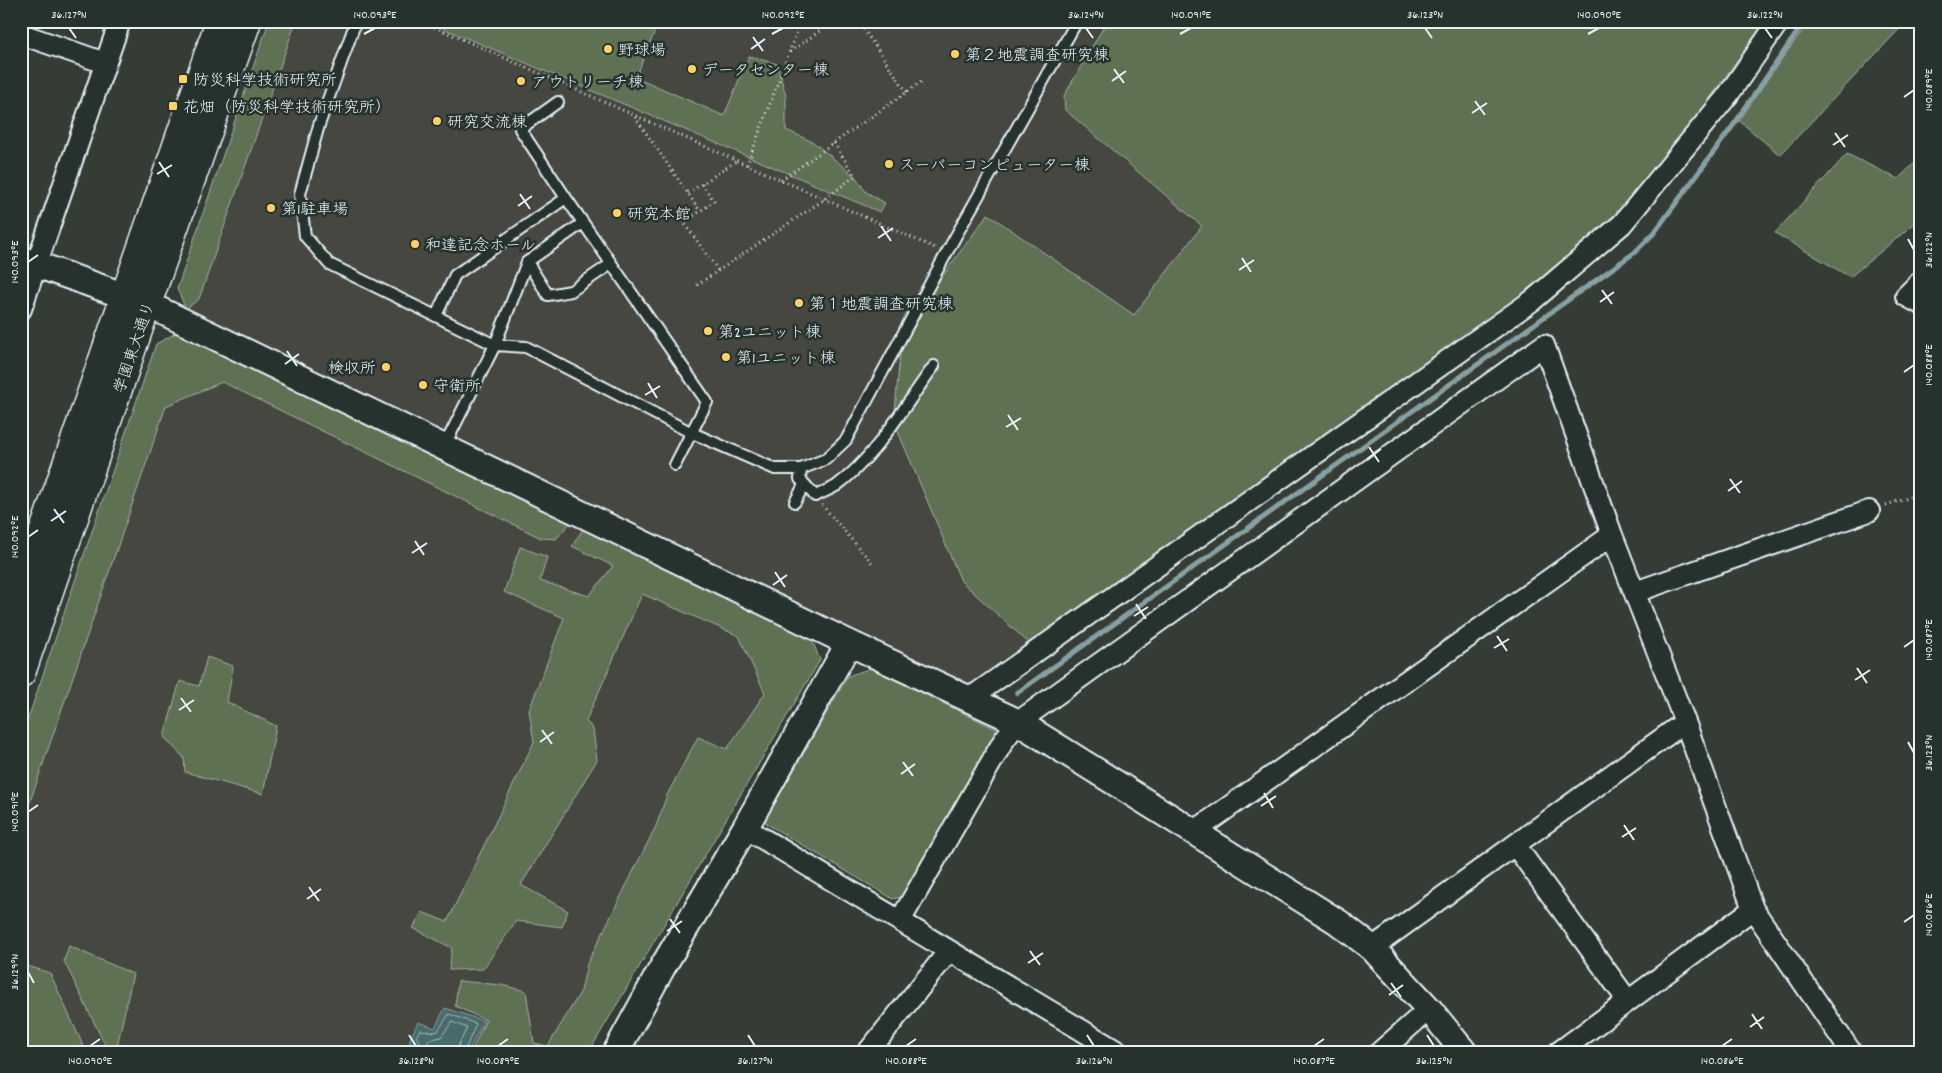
<svg xmlns="http://www.w3.org/2000/svg" width="1942" height="1073" viewBox="0 0 1942 1073" font-family="Dekko,'Klee One',sans-serif">
<rect width="100%" height="100%" fill="#343c35"/>
<filter id="ink" filterUnits="userSpaceOnUse"><feTurbulence type="fractalNoise" baseFrequency=".02" numOctaves="2"/><feDisplacementMap in="SourceGraphic" scale="10" xChannelSelector="R" yChannelSelector="G"/><feConvolveMatrix kernelMatrix="1 2 1 2 8 2 1 2 1" color-interpolation-filters="sRGB"/></filter>
<g filter="url(#ink)">
<path fill="#45473f" d="M 269,21 L 1765,21 L 1657,173 L 977,686 L 962,686 L 186,309 L 177,289 Z
M 176,333 L 812,640 L 820,660 L 589,1052 L 21,1052 L 21,739 L 156,344 Z"/>
<path fill="#5f7153" stroke="#a4b1a6" d="M 269,21 L 296,21 L 199,299 L 186,309 L 177,289 Z
M 426,21 L 659,21 L 636,77 L 724,116 L 749,56 L 777,64 L 786,96 L 786,130 L 813,142 L 855,176 L 866,192 L 885,203 L 880,212 Z
M 1107,21 L 1765,21 L 1657,173 L 1568,263 L 1032,646 L 961,581 L 894,422 L 902,331 L 988,214 L 1134,315 L 1202,226 L 1065,110 L 1064,96 Z
M 1810,21 L 1907,21 L 1780,155 L 1737,119 Z
M 1847,154 L 1898,179 L 1921,157 L 1921,218 L 1850,277 L 1775,233 Z
M 176,333 L 570,523 L 556,539 L 541,538 L 222,382 L 166,406 L 21,828 L 21,739 L 156,344 Z
M 583,529 L 812,640 L 820,660 L 589,1052 L 471,1052 L 486,1020 L 455,1006 L 458,981 L 501,985 L 526,991 L 534,1043 L 548,1046 L 581,991 L 587,964 L 656,826 L 667,795 L 698,737 L 727,749 L 765,693 L 739,636 L 642,594 L 586,721 L 593,729 L 597,760 L 521,885 L 568,911 L 562,927 L 516,921 L 483,969 L 449,970 L 452,948 L 413,928 L 422,912 L 447,922 L 534,742 L 529,710 L 564,618 L 504,592 L 520,547 L 547,557 L 540,581 L 589,596 L 613,566 L 572,546 Z
M 207,657 L 233,666 L 227,702 L 276,726 L 263,794 L 185,772 L 184,758 L 164,737 L 180,681 L 199,686 Z
M 871,668 L 996,729 L 997,740 L 903,897 L 893,899 L 767,824 L 765,820 L 848,676 Z
M 69,946 L 133,974 L 116,1051 L 108,1051 L 64,961 Z
M 21,964 L 50,973 L 86,1052 L 21,1052 Z"/>
<path fill="#466a6b" stroke="#87a0a3" d="M 445,1008 L 484,1021 L 468,1052 L 413,1052 L 417,1045 L 409,1041 L 418,1022 L 435,1028 Z"/>
<g fill="none" stroke-linecap="round" stroke-linejoin="round">
<path stroke="#a7bbc0" stroke-width="1" d="M 419,1052 L 421,1044 L 416,1037 L 420,1030 L 437,1032 L 449,1014 L 476,1024 L 464,1052
M 426,1052 L 428,1040 L 441,1037 L 452,1022 L 467,1028 L 458,1046 L 458,1052"/>
<path stroke="#87a0a3" stroke-width="5" d="M 1017,693 L 1634,253 L 1654,233 L 1735,123 L 1805,21"/>
<defs>
<path id="service" d="M 356,21 L 319,125 L 300,194 L 305,236 L 329,264 L 495,345 L 526,347 L 690,432 L 775,469 L 801,469 L 826,459 L 846,440 L 953,241 L 1077,21
M 558,102 L 520,129 L 566,198
M 527,262 L 548,295 L 571,291 L 611,264
M 436,316 L 455,275 L 566,198 L 707,402 L 675,465
M 442,446 L 450,435 L 495,345 L 527,262 L 583,223
M 801,469 L 800,479 L 815,496 C 822,493 829,490 836,486 C 875,458 905,405 934,366
M 795,502 L 804,485"/>
<path id="minor" d="M 21,34 L 105,63
M 1921,281 L 1906,296 L 1921,304
M 21,309 L 120,21
M 1635,592 L 1869,511
M 969,699 L 1533,300 L 1622,224 L 1728,95 L 1779,21
M 745,828 L 1118,1052
M 1195,831 L 1612,535
M 1515,845 L 1628,1001
M 900,921 L 1004,740 L 1018,722 L 1544,345 L 1612,535 L 1685,722 L 1753,909 L 1851,1052
M 1372,948 L 1685,722
M 868,1052 L 949,951
M 1380,1052 L 1429,1009
M 1559,1052 L 1753,909"/>
<path id="tertiary" d="M 21,259 L 147,304 L 849,643 L 1018,722 L 1338,922 L 1372,948 L 1429,1009 L 1464,1052
M 616,1052 L 662,968 L 745,828 L 849,643"/>
<path id="primary" d="M 21,597 L 220,21
M 21,673 L 147,304 L 247,21"/>
</defs>
<use href="#service" stroke="#e8f1f8" stroke-width="14"/>
<use href="#minor" stroke="#e8f1f8" stroke-width="24"/>
<use href="#tertiary" stroke="#e8f1f8" stroke-width="29"/>
<use href="#primary" stroke="#e8f1f8" stroke-width="31"/>
<path stroke="#e8f1f8" stroke-width="3" stroke-dasharray="1 4" stroke-linecap="butt" d="M 421,21 L 935,248
M 858,21 L 907,92
M 790,52 L 834,21
M 635,117 L 700,211
M 747,165 L 801,21
M 781,180 L 924,80
M 688,193 L 702,184
M 718,270 L 684,223 L 714,201 L 702,184 L 736,161
M 697,285 L 825,199 L 855,176 L 834,143
M 822,505 L 872,563
M 1886,505 L 1921,494"/>
<use href="#service" stroke="#26332d" stroke-width="10"/>
<use href="#minor" stroke="#26332d" stroke-width="20"/>
<use href="#tertiary" stroke="#26332d" stroke-width="25"/>
<use href="#primary" stroke="#26332d" stroke-width="28"/>
</g>
</g>
<path fill="none" stroke="#e8f1f8" stroke-width="2" d="M 69,28 L 76,38M 1086,28 L 1093,38M 1425,28 L 1432,38M 1765,28 L 1772,38M 364,34 L 375,28M 772,34 L 783,28M 1180,34 L 1191,28M 1588,34 L 1599,28M 753,37 L 763,51M 751,49 L 765,39M 1114,69 L 1124,83M 1112,81 L 1126,71M 1904,97 L 1914,90M 1475,101 L 1485,115M 1472,113 L 1487,103M 1835,133 L 1845,147M 1833,145 L 1848,135M 159,162 L 169,177M 157,174 L 172,165M 520,194 L 530,209M 518,206 L 532,196M 881,226 L 891,241M 878,238 L 893,228M 1908,239 L 1914,250M 1242,258 L 1251,272M 28,262 L 38,255M 1239,270 L 1254,260M 1602,290 L 1612,304M 1600,302 L 1614,292M 287,351 L 297,366M 285,364 L 299,354M 1904,372 L 1914,365M 648,383 L 657,398M 645,395 L 660,386M 1008,415 L 1018,430M 1006,427 L 1021,418M 1369,447 L 1379,462M 1367,459 L 1381,449M 1730,479 L 1740,493M 1728,491 L 1742,481M 54,509 L 64,523M 51,521 L 66,511M 28,537 L 38,530M 415,541 L 424,555M 412,553 L 427,543M 775,572 L 785,587M 773,585 L 787,575M 1136,604 L 1146,619M 1134,616 L 1148,607M 1497,636 L 1507,651M 1904,647 L 1914,640M 1494,648 L 1509,639M 1857,668 L 1867,683M 1855,680 L 1870,670M 181,698 L 191,712M 179,710 L 194,700M 542,730 L 552,744M 540,742 L 554,732M 1908,742 L 1914,753M 903,762 L 913,776M 901,774 L 915,764M 1264,793 L 1273,808M 1261,806 L 1276,796M 28,812 L 38,805M 1624,825 L 1634,840M 1622,837 L 1636,828M 309,887 L 319,901M 307,899 L 321,889M 670,919 L 680,933M 1904,922 L 1914,915M 667,931 L 682,921M 1030,951 L 1040,965M 1028,963 L 1043,953M 28,972 L 34,983M 1391,983 L 1401,997M 1389,995 L 1403,985M 1752,1014 L 1762,1029M 1750,1027 L 1764,1017M 409,1035 L 416,1046M 748,1035 L 755,1046M 1087,1035 L 1094,1046M 1427,1035 L 1434,1046M 90,1046 L 100,1039M 498,1046 L 508,1039M 906,1046 L 916,1039M 1314,1046 L 1324,1039M 1722,1046 L 1732,1039"/>
<g fill="#ffd166" stroke="#26332d" stroke-width="2">
<circle cx="608" cy="49" r="5"/>
<circle cx="955" cy="54" r="5"/>
<circle cx="692" cy="69" r="5"/>
<rect x="178" y="74" width="10" height="10" rx="2.5"/>
<circle cx="521" cy="81" r="5"/>
<rect x="168" y="101" width="10" height="10" rx="2.5"/>
<circle cx="437" cy="121" r="5"/>
<circle cx="889" cy="164" r="5"/>
<circle cx="271" cy="208" r="5"/>
<circle cx="617" cy="213" r="5"/>
<circle cx="415" cy="244" r="5"/>
<circle cx="799" cy="303" r="5"/>
<circle cx="708" cy="331" r="5"/>
<circle cx="726" cy="357" r="5"/>
<circle cx="386" cy="367" r="5"/>
<circle cx="423" cy="385" r="5"/>
</g>
<g text-anchor="middle" stroke-width="5" stroke-linejoin="round" paint-order="stroke">
<g font-size="16" fill="#e8f1f8" stroke="#26332d" text-anchor="start">
<text x="618" y="55">野球場</text>
<text x="965" y="60">第２地震調査研究棟</text>
<text x="702" y="75">データセンター棟</text>
<text x="193" y="85">防災科学技術研究所</text>
<text x="531" y="87">アウトリーチ棟</text>
<text x="183" y="112">花畑（防災科学技術研究所）</text>
<text x="447" y="127">研究交流棟</text>
<text x="899" y="170">スーパーコンピューター棟</text>
<text x="281" y="214">第1駐車場</text>
<text x="627" y="219">研究本館</text>
<text x="425" y="250">和達記念ホール</text>
<text x="809" y="309">第１地震調査研究棟</text>
<text x="718" y="337">第2ユニット棟</text>
<text x="736" y="363">第1ユニット棟</text>
<text x="376" y="373" text-anchor="end">検収所</text>
<text x="433" y="391">守衛所</text>
</g>
<g font-size="16" fill="#e8f1f8" stroke="#26332d">
<text transform="translate(133 347) rotate(-71)" y="6">学園東大通り</text>
</g>
</g>
<rect width="1942" height="1073" fill="none" stroke="#26332d" stroke-width="55"/>
<rect x="28" y="28" width="1886" height="1018" fill="none" stroke="#e8f1f8" stroke-width="2"/>
<g font-size="12" text-anchor="middle" fill="#e8f1f8">
<text x="69" y="18">36.127°N</text>
<text x="375" y="18">140.093°E</text>
<text x="783" y="18">140.092°E</text>
<text x="1086" y="18">36.124°N</text>
<text x="1191" y="18">140.091°E</text>
<text x="1425" y="18">36.123°N</text>
<text x="1599" y="18">140.090°E</text>
<text x="1765" y="18">36.122°N</text>
<text transform="translate(1928 90) rotate(-90)" y="4">140.089°E</text>
<text transform="translate(1928 250) rotate(-90)" y="4">36.122°N</text>
<text transform="translate(14 262) rotate(-90)" y="4">140.093°E</text>
<text transform="translate(1928 365) rotate(-90)" y="4">140.088°E</text>
<text transform="translate(14 537) rotate(-90)" y="4">140.092°E</text>
<text transform="translate(1928 640) rotate(-90)" y="4">140.087°E</text>
<text transform="translate(1928 753) rotate(-90)" y="4">36.123°N</text>
<text transform="translate(14 812) rotate(-90)" y="4">140.091°E</text>
<text transform="translate(1928 915) rotate(-90)" y="4">140.086°E</text>
<text transform="translate(14 972) rotate(-90)" y="4">36.129°N</text>
<text x="90" y="1064">140.090°E</text>
<text x="416" y="1064">36.128°N</text>
<text x="498" y="1064">140.089°E</text>
<text x="755" y="1064">36.127°N</text>
<text x="906" y="1064">140.088°E</text>
<text x="1094" y="1064">36.126°N</text>
<text x="1314" y="1064">140.087°E</text>
<text x="1434" y="1064">36.125°N</text>
<text x="1722" y="1064">140.086°E</text>
</g>
</svg>
